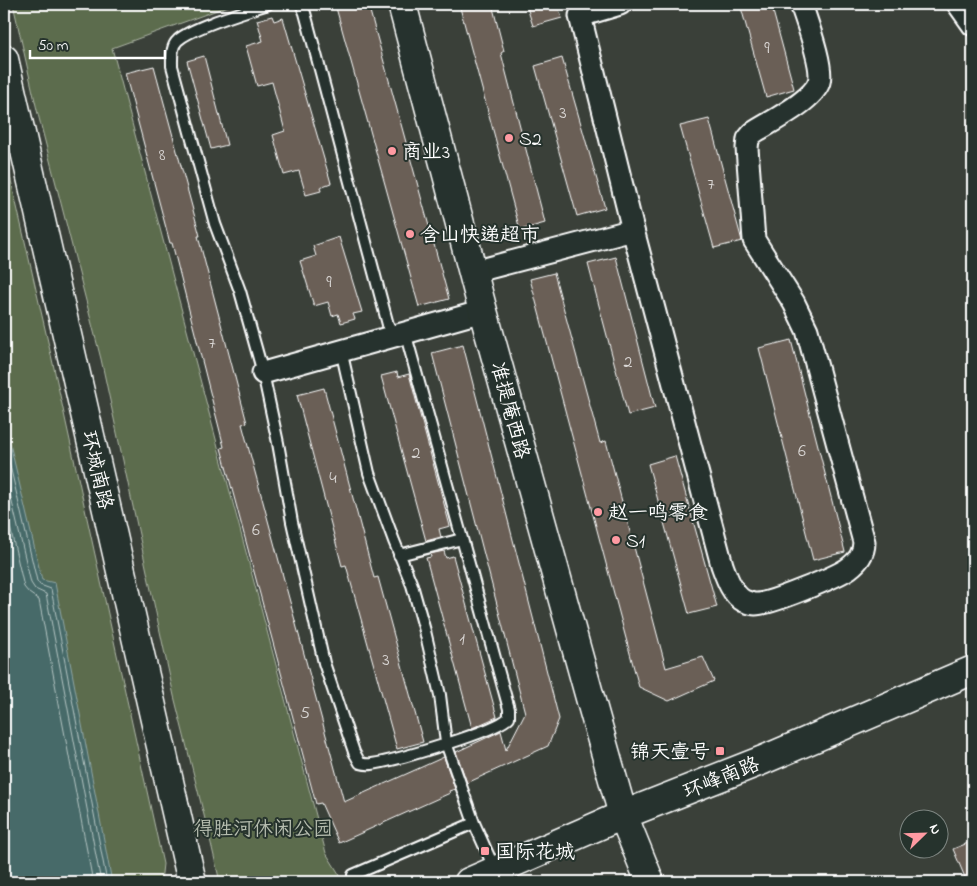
<svg xmlns="http://www.w3.org/2000/svg" width="977" height="886" viewBox="0 0 977 886" font-family="'Indie Flower','LXGW WenKai TC',sans-serif">
<rect width="100%" height="100%" fill="#3a4039"/>
<filter id="ink" filterUnits="userSpaceOnUse"><feTurbulence type="fractalNoise" baseFrequency=".02" numOctaves="2"/><feDisplacementMap in="SourceGraphic" scale="10" xChannelSelector="R" yChannelSelector="G"/><feConvolveMatrix kernelMatrix="1 2 1 2 8 2 1 2 1" color-interpolation-filters="sRGB"/></filter>
<g filter="url(#ink)">
<path fill="#5c6c4e" stroke="#aeb6a6" d="M 13,4 L 234,4 L 112,48 L 326,853 L 344,882 L 220,882 L 209,835 L 174,696 L 101,359 L 37,110 Z
M 4,150 L 54,368 L 163,864 L 161,882 L 4,882 Z"/>
<path fill="#466b69" stroke="#90a6a5" d="M 4,418 L 42,580 L 55,583 L 112,882 L 4,882 Z"/>
<g fill="none" stroke-linecap="round" stroke-linejoin="round">
<path stroke="#b5c4c3" stroke-width="1" d="M 4,440 L 37,581 L 40,585 L 51,589 L 107,882
M 4,468 L 31,583 L 35,589 L 46,594 L 101,882
M 4,501 L 24,587 L 29,593 L 39,600 L 93,882"/>
</g>
<path fill="#6a5e56" stroke="#fff" d="M 335,4 L 368,4 L 449,299 L 419,307 Z
M 459,4 L 492,4 L 504,51 L 501,53 L 545,223 L 520,230 Z
M 526,4 L 557,4 L 562,18 L 533,26 Z
M 740,4 L 771,4 L 794,89 L 766,97 Z
M 272,16 L 274,21 L 283,18 L 331,183 L 320,187 L 321,191 L 306,195 L 299,171 L 284,175 L 273,135 L 285,131 L 272,82 L 257,86 L 246,46 L 263,41 L 257,20 Z
M 204,56 L 227,145 L 211,149 L 187,61 Z
M 562,58 L 605,208 L 577,216 L 535,66 Z
M 154,66 L 200,236 L 198,236 L 247,423 L 242,424 L 344,802 L 444,757 L 455,789 L 449,791 L 450,793 L 339,843 L 321,803 L 316,804 L 221,448 L 224,447 L 172,243 L 170,243 L 125,73 Z
M 709,119 L 742,241 L 714,248 L 680,126 Z
M 339,237 L 362,312 L 353,314 L 355,319 L 341,323 L 338,314 L 332,316 L 328,302 L 314,306 L 300,261 L 316,256 L 313,246 Z
M 616,257 L 655,408 L 628,415 L 588,264 Z
M 554,273 L 600,443 L 606,441 L 666,668 L 703,657 L 714,681 L 669,701 L 639,687 L 628,646 L 530,279 Z
M 791,340 L 845,552 L 813,560 L 759,348 Z
M 463,345 L 559,719 L 548,746 L 467,783 L 456,752 L 501,731 L 506,750 L 525,713 L 432,353 Z
M 397,372 L 398,377 L 409,374 L 450,526 L 439,529 L 441,537 L 426,541 L 381,376 Z
M 324,388 L 374,578 L 378,577 L 423,742 L 397,749 L 346,565 L 342,566 L 297,395 Z
M 675,456 L 717,607 L 689,614 L 648,464 Z
M 444,551 L 446,558 L 453,556 L 497,717 L 472,728 L 426,558 L 431,557 L 430,554 Z
M 973,841 L 973,882 L 967,882 L 953,849 Z"/>
<g fill="none" stroke-linecap="round" stroke-linejoin="round">
<defs>
<path id="service" d="M 268,4 C 247,11 192,27 178,40 C 171,46 172,57 172,66 L 215,224 L 240,291 L 263,373 L 278,443 L 292,522 L 324,663 L 354,752 L 360,763 C 364,764 368,765 372,764 C 393,761 499,731 509,717 L 509,709 L 405,332
M 301,4 L 305,13 L 391,336
M 341,350 L 369,473 L 394,541 L 412,585 L 425,631 L 440,695 L 446,743 L 474,823
M 399,555 L 462,539
M 356,882 L 353,875 L 474,823 L 495,870"/>
<path id="minor" d="M 620,4 L 580,16 L 633,230 L 722,565 C 726,576 732,595 744,601 C 747,602 752,604 755,604 C 769,605 838,576 849,568 C 858,561 864,554 864,542 L 807,330 L 794,303 L 754,240 L 747,148 L 748,139 L 753,133 C 770,122 813,101 819,82 C 824,67 806,20 801,4
M 958,4 L 973,25
M 473,272 L 633,230
M 263,373 L 483,311"/>
<path id="secondary" d="M 402,4 L 483,311 L 592,705 L 623,815 L 650,882
M 4,59 L 192,882
M 469,882 L 623,815 L 763,760 L 973,670"/>
</defs>
<use href="#service" stroke="#fff" stroke-width="14"/>
<use href="#minor" stroke="#fff" stroke-width="25"/>
<use href="#secondary" stroke="#fff" stroke-width="31"/>
<use href="#service" stroke="#26332d" stroke-width="10"/>
<use href="#minor" stroke="#26332d" stroke-width="21"/>
<use href="#secondary" stroke="#26332d" stroke-width="28"/>
</g>
</g>
<g fill="#ff9aa2" stroke="#26332d" stroke-width="2">
<circle cx="509" cy="138" r="5"/>
<circle cx="392" cy="151" r="5"/>
<circle cx="410" cy="234" r="5"/>
<circle cx="598" cy="512" r="5"/>
<circle cx="616" cy="540" r="5"/>
<rect x="715" y="746" width="10" height="10" rx="2.5"/>
<rect x="480" y="846" width="10" height="10" rx="2.5"/>
</g>
<g text-anchor="middle" stroke-width="4" stroke-linejoin="round" paint-order="stroke">
<g font-size="18" fill="#dad7d5">
<text x="767" y="53">9</text>
<text x="563" y="118">3</text>
<text x="162" y="160">8</text>
<text x="711" y="189">7</text>
<text x="329" y="287">9</text>
<text x="212" y="348">7</text>
<text x="628" y="367">2</text>
<text x="802" y="456">6</text>
<text x="416" y="458">2</text>
<text x="333" y="483">4</text>
<text x="256" y="535">6</text>
<text x="462" y="644">1</text>
<text x="386" y="665">3</text>
<text x="305" y="718">5</text>
</g>
<g font-size="20" fill="#fff" stroke="#26332d" text-anchor="start">
<text x="519" y="145">S2</text>
<text x="402" y="158">商业3</text>
<text x="420" y="241">含山快递超市</text>
<text x="608" y="519">赵一鸣零食</text>
<text x="626" y="547">S1</text>
<text x="710" y="758" text-anchor="end">锦天壹号</text>
<text x="495" y="858">国际花城</text>
</g>
<g font-size="20" fill="#fff" stroke="#26332d">
<text transform="translate(511 410) rotate(75)" y="7">准提庵西路</text>
<text transform="translate(98 470) rotate(77)" y="7">环城南路</text>
<text transform="translate(721 777) rotate(-22)" y="7">环峰南路</text>
</g>
<g font-size="20" fill="#b6bdaf" stroke="#26332d">
<text x="263" y="835">得胜河休闲公园</text>
</g>
</g>
<rect width="977" height="886" fill="none" stroke="#26332d" stroke-width="20"/>
<rect x="10" y="10" width="957" height="866" fill="none" stroke="#fff" stroke-width="2" filter="url(#ink)"/>
<g transform="translate(924 834) rotate(67)"><circle r="24" fill="#26332d" stroke="#7d8581"/>
<path d="M0-4L9 19L0 12L-9 19Z" fill="#ff9aa2"/>
<text y="-8" font-size="14" font-weight="bold" text-anchor="middle" fill="#ffffff">N</text>
</g>
<path d="M30 50v8h135v-8" fill="none" stroke="#ffffff" stroke-width="2.5"/>
<text x="38" y="50" font-size="15" fill="#ffffff" stroke="#26332d" stroke-width="4" paint-order="stroke">50 m</text>
</svg>
